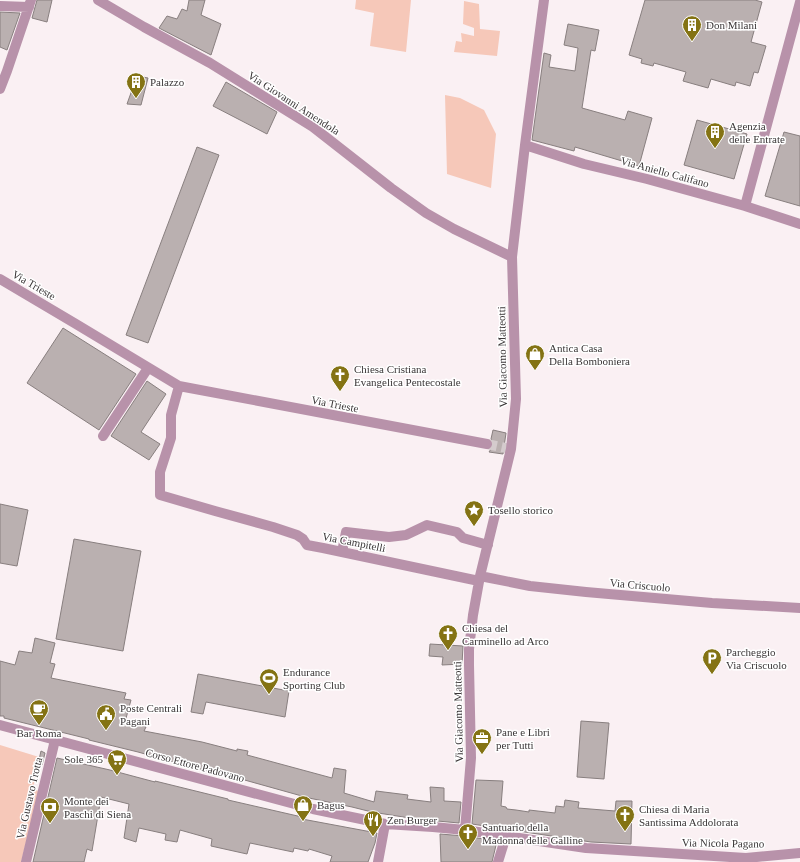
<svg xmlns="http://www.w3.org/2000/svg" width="800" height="862" viewBox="0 0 800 862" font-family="Georgia,serif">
<rect width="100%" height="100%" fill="#faf0f3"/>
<path fill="#f6c8b9" d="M 356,0 L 411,0 L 406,52 L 370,46 L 374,13 L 355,9 Z
M 464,1 L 479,4 L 480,29 L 500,31 L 497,56 L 454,52 L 456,41 L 462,42 L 461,33 L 474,36 L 474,28 L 463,24 Z
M 445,95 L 460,98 L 484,110 L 496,134 L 491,188 L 447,174 Z
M 0,745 L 39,757 L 33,789 L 39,791 L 21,862 L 0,862 Z"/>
<path fill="#bab0b0" stroke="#887f7f" d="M 37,0 L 52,0 L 47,22 L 32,18 Z
M 189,0 L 205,0 L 201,15 L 221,24 L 211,55 L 159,28 L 167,16 L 177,19 L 182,9 L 187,11 Z
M 645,0 L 755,0 L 762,2 L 751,42 L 766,46 L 758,73 L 754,72 L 750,86 L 736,82 L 735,86 L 711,79 L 708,88 L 683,81 L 686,72 L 654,63 L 653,66 L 641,63 L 642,59 L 629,55 Z
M 0,12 L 20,13 L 7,50 L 0,47 Z
M 568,24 L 599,30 L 595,51 L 591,50 L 582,108 L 625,120 L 628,111 L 652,118 L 639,166 L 575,147 L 574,151 L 532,140 L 544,53 L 551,55 L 549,67 L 575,71 L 578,48 L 564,45 Z
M 137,76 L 148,78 L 141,105 L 127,104 Z
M 226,82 L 277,112 L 267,134 L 213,106 Z
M 697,120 L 747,134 L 734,179 L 684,165 Z
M 784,132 L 800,136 L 800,206 L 765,196 Z
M 197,147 L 219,155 L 148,343 L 126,335 Z
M 63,328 L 136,374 L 99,430 L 27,383 Z
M 147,381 L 166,394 L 141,432 L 160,444 L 149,460 L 111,436 Z
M 493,430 L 506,433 L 503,454 L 489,452 L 493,446 L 493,442 L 491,439 Z
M 0,504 L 28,510 L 17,566 L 0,563 Z
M 74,539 L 141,551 L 123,651 L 56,639 Z
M 35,638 L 55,643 L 50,663 L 55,664 L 51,678 L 126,693 L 124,699 L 131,700 L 125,722 L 146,727 L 144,731 L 202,742 L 237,751 L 237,749 L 248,751 L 247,755 L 332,778 L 334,768 L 346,770 L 344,793 L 374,802 L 376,791 L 408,795 L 407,799 L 431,802 L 430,787 L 444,788 L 444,801 L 461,802 L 459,823 L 416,819 L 372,812 L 352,807 L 309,798 L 241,779 L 195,768 L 138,752 L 89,740 L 89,739 L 4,718 L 4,716 L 0,716 L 0,661 L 15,665 L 19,651 L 32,653 Z
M 430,644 L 463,646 L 462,664 L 442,665 L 443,657 L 429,656 Z
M 198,674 L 289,691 L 285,717 L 206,702 L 203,714 L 191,712 Z
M 581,721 L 609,723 L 604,779 L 577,777 Z
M 41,751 L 45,753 L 42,765 L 38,764 Z
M 57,758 L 110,770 L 155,782 L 155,781 L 228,799 L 228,800 L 302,817 L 302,819 L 377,833 L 375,843 L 368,862 L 330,862 L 332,856 L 309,849 L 308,851 L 294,848 L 293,852 L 250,843 L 247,854 L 211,846 L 212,839 L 180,830 L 177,842 L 165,840 L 166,834 L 139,828 L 136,842 L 124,838 L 129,804 L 101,797 L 92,851 L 87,849 L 84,862 L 33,862 Z
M 476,780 L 503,781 L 501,806 L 506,807 L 507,809 L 516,810 L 529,812 L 529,810 L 555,813 L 556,806 L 564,807 L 565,800 L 579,802 L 578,808 L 615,811 L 616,801 L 632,801 L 631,844 L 591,842 L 472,824 Z
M 440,834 L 464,836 L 497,841 L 492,862 L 441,862 Z"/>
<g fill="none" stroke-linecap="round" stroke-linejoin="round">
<path stroke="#d4cbcd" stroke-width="10" stroke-dasharray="10 5" stroke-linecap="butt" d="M 487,444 L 511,449"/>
<path stroke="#b892aa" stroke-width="10" d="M 98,0 L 144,27 L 210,63 L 313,127 L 391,188 L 426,213 L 454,229 L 512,257
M 0,6 L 29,7
M 0,89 L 7,71 L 31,0
M 525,145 L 584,164 L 647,179 L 745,206 L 800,224
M 745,206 L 800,2
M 0,279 L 76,324 L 179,386 L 487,444
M 179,386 L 171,415 L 171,438 L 160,472 L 160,495 L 215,511 L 273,527 L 297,535 L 303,539 L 307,545 L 323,548 L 479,581
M 103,436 L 148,368
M 342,552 L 346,532 L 389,537 L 406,535 L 427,525 L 457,532 L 463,538 L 488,545
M 480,576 L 530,586 L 586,592 L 712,603 L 800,608
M 0,725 L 313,809 L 385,824 L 433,827 L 465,830 L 586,848 L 746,858 L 800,853
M 465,830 L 471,758 L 469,665 L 469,649 L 473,615 L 480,576 L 511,449 L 516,399 L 512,257 L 525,145 L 544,0
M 26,862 L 55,740
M 378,862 L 385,824
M 498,862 L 506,836"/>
</g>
<defs>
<symbol id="building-pin" viewBox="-11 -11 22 30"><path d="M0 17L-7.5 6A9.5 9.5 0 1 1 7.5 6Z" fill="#847314" stroke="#fff"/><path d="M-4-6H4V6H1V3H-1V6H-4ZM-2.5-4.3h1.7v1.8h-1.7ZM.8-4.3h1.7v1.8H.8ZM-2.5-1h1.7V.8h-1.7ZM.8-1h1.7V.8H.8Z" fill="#fff"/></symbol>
<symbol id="shop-pin" viewBox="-11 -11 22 30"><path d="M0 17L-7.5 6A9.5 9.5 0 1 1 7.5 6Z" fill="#847314" stroke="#fff"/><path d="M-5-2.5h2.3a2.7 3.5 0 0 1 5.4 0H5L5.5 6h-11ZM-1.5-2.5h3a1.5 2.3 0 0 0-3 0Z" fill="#fff"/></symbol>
<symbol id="church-pin" viewBox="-11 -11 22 30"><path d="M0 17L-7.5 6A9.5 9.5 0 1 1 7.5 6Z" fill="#847314" stroke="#fff"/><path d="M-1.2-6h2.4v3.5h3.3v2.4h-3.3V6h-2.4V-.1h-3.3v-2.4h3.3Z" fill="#fff"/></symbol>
<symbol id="sight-pin" viewBox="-11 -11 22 30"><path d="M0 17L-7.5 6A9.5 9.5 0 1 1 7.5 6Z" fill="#847314" stroke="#fff"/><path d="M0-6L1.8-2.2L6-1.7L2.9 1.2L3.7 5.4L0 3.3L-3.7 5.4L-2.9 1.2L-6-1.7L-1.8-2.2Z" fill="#fff"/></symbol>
<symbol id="parking-pin" viewBox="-11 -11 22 30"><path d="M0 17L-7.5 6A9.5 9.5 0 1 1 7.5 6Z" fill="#847314" stroke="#fff"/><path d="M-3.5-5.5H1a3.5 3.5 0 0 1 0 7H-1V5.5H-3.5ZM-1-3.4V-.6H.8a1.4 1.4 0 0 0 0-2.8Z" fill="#fff"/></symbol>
<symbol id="stadium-pin" viewBox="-11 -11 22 30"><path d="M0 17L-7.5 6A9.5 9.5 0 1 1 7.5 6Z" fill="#847314" stroke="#fff"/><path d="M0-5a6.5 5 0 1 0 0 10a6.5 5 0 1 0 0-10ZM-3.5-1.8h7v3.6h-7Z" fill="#fff"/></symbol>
<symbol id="cafe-pin" viewBox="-11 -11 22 30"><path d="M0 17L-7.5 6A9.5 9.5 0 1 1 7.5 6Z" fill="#847314" stroke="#fff"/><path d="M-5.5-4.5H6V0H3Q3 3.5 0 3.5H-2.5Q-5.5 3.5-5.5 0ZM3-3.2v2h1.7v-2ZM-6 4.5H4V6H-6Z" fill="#fff"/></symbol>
<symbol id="civic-pin" viewBox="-11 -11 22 30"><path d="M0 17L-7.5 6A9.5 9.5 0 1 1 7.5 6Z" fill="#847314" stroke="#fff"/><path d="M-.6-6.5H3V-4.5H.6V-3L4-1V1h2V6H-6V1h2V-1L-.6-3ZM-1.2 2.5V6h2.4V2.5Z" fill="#fff"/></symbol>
<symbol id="office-pin" viewBox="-11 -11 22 30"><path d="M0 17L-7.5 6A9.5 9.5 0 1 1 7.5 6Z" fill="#847314" stroke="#fff"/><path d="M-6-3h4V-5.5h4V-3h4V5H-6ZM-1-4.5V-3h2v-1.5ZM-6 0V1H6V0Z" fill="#fff"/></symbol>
<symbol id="supermarket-pin" viewBox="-11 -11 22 30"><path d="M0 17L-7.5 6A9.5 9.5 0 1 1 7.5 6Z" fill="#847314" stroke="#fff"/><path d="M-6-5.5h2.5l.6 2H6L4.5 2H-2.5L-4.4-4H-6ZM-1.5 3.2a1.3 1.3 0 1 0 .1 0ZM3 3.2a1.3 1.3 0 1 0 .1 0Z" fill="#fff"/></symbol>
<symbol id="bank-pin" viewBox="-11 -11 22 30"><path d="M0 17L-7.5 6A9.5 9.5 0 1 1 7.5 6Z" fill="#847314" stroke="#fff"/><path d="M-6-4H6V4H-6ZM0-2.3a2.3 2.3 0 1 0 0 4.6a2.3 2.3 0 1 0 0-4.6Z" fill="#fff"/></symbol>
<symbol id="restaurant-pin" viewBox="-11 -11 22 30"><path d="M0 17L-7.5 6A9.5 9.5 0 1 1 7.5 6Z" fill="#847314" stroke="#fff"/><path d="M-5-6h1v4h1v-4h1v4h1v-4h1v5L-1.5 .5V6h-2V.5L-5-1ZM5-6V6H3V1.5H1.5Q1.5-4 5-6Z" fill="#fff"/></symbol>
</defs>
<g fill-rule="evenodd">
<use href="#building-pin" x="681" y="14" width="22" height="30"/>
<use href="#building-pin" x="125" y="71" width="22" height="30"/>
<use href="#building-pin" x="704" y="121" width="22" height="30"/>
<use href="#shop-pin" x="524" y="343" width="22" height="30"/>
<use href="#church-pin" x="329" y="364" width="22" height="30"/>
<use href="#sight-pin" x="463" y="499" width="22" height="30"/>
<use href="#church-pin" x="437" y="623" width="22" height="30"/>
<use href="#parking-pin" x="701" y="647" width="22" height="30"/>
<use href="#stadium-pin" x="258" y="667" width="22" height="30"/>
<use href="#cafe-pin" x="28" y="698" width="22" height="30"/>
<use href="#civic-pin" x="95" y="703" width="22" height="30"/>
<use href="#office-pin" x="471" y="727" width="22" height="30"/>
<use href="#supermarket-pin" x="106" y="748" width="22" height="30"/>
<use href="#shop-pin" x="292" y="794" width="22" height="30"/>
<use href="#bank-pin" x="39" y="796" width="22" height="30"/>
<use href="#church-pin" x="614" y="804" width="22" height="30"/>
<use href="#restaurant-pin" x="362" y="809" width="22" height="30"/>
<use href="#church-pin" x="457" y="822" width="22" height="30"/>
</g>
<g text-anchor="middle" stroke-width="3" stroke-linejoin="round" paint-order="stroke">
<g font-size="11" fill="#3a3637" stroke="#fff" text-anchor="start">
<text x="706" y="29">Don Milani</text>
<text x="150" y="86">Palazzo</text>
<text x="729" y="130">Agenzia<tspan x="729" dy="13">delle Entrate</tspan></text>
<text x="549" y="352">Antica Casa<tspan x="549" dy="13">Della Bomboniera</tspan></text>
<text x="354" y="373">Chiesa Cristiana<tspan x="354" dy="13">Evangelica Pentecostale</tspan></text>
<text x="488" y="514">Tosello storico</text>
<text x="462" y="632">Chiesa del<tspan x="462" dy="13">Carminello ad Arco</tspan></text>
<text x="726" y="656">Parcheggio<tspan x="726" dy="13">Via Criscuolo</tspan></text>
<text x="283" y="676">Endurance<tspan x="283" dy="13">Sporting Club</tspan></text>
<text x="120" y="712">Poste Centrali<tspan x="120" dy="13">Pagani</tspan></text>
<text x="496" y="736">Pane e Libri<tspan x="496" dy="13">per Tutti</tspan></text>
<text x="39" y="737" text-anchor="middle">Bar Roma</text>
<text x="103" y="763" text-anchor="end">Sole 365</text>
<text x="64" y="805">Monte dei<tspan x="64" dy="13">Paschi di Siena</tspan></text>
<text x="317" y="809">Bagus</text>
<text x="639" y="813">Chiesa di Maria<tspan x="639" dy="13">Santissima Addolorata</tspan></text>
<text x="387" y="824">Zen Burger</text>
<text x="482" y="831">Santuario della<tspan x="482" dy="13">Madonna delle Galline</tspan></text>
</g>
<g font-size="11" fill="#3a3637" stroke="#fff">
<text transform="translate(294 103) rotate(33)" y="4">Via Giovanni Amendola</text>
<text transform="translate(665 172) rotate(15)" y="4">Via Aniello Califano</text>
<text transform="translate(34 285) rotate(30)" y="4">Via Trieste</text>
<text transform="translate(502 357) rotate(-91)" y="4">Via Giacomo Matteotti</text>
<text transform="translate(335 404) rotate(11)" y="4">Via Trieste</text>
<text transform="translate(354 542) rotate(11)" y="4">Via Campitelli</text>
<text transform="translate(640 585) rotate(5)" y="4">Via Criscuolo</text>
<text transform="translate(458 712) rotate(-91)" y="4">Via Giacomo Matteotti</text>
<text transform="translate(195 765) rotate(15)" y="4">Corso Ettore Padovano</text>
<text transform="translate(29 798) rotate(-77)" y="4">Via Gustavo Trotta</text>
<text transform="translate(723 843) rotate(1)" y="4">Via Nicola Pagano</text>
</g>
</g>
</svg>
